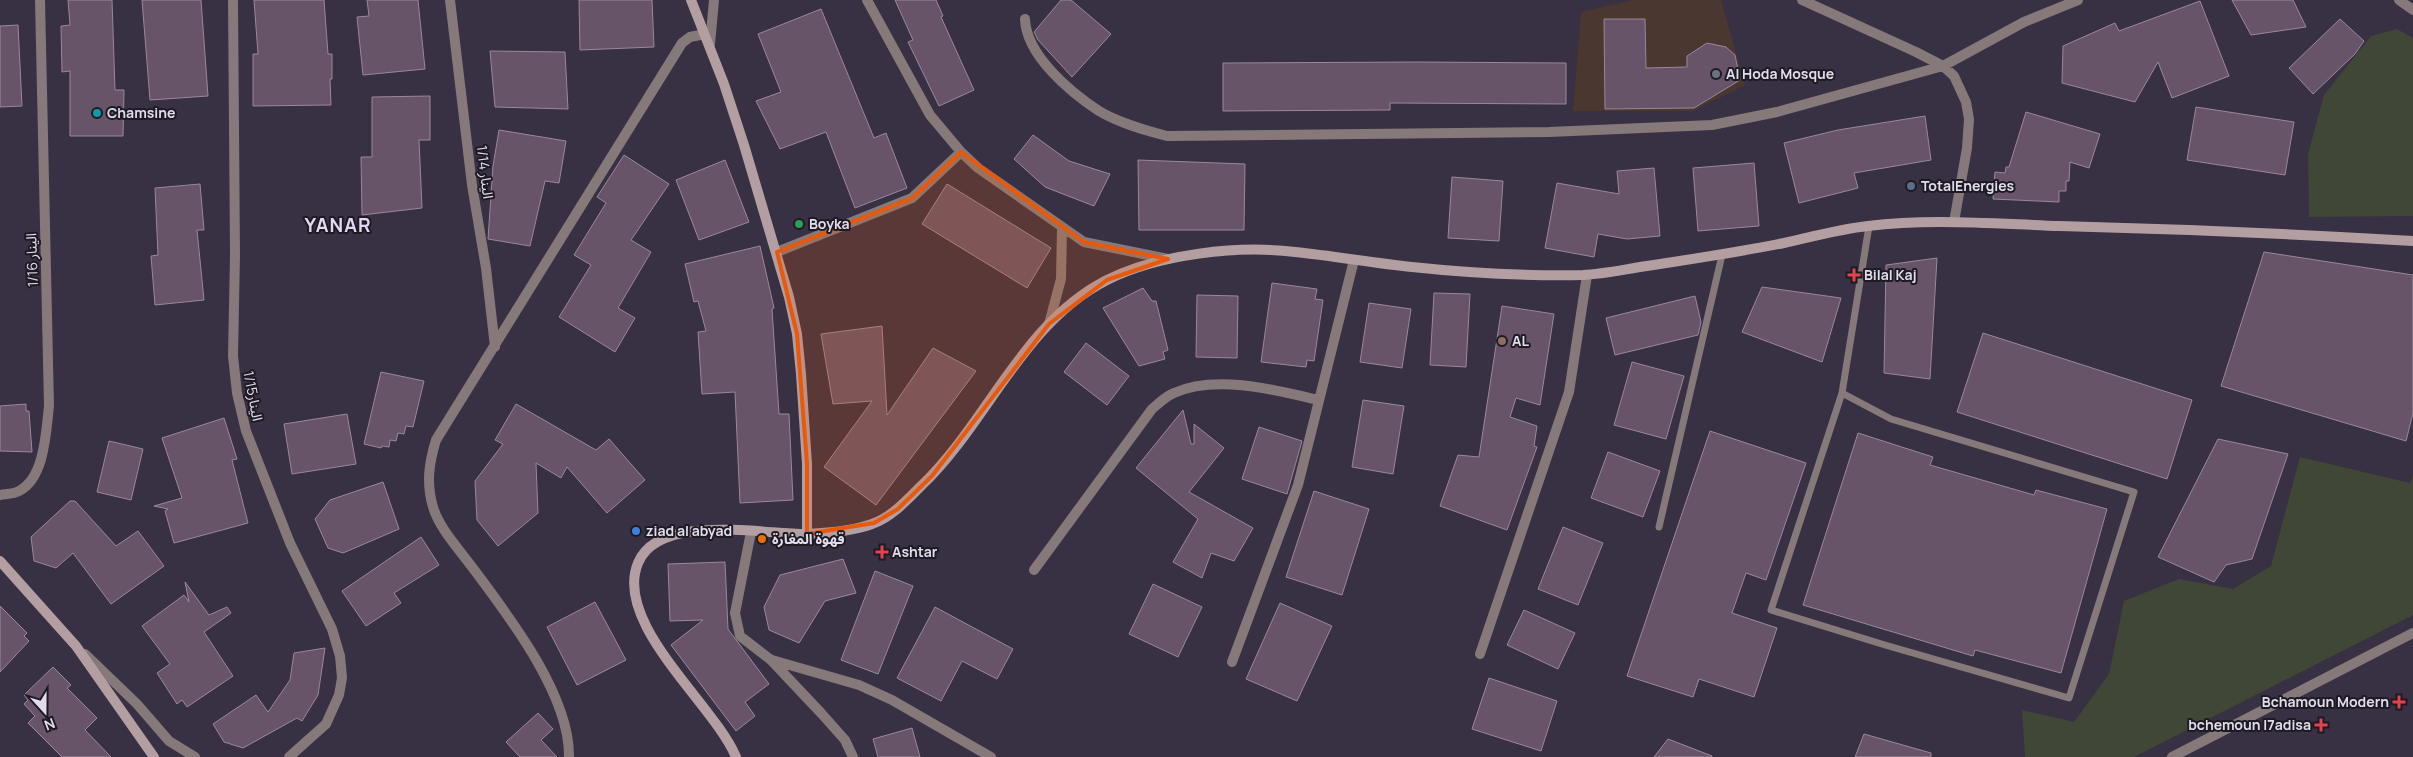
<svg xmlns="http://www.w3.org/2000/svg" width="2413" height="757" viewBox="0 0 2413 757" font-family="Manrope,'Noto Sans Arabic',sans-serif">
<rect width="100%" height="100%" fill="#383043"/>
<path fill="#4a3730" d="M 1633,0 L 1721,0 L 1745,85 L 1693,111 L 1573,111 L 1581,12 Z"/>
<path fill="#404736" d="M 2397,29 L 2413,38 L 2413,216 L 2309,217 L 2308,154 L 2324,95 L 2371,36 Z
M 2300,457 L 2410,483 L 2413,475 L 2413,615 L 2134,757 L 2025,757 L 2022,710 L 2074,722 L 2109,674 L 2124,601 L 2179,579 L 2233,589 L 2271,566 Z"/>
<path fill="#675469" stroke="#9a889b" d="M 68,0 L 112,0 L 115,90 L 124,90 L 123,136 L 70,136 L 70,71 L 62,72 L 61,26 L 70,25 Z
M 142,0 L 201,0 L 208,96 L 150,100 Z
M 254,0 L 324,0 L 328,54 L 332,54 L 332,79 L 330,79 L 331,105 L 253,106 L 253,54 L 258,54 Z
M 367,0 L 418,0 L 425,69 L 363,75 L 357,17 L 369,16 Z
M 579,0 L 652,0 L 654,47 L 580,50 Z
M 895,0 L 936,0 L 943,16 L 941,17 L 974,90 L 939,106 L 908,42 L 913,40 Z
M 1061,0 L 1071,0 L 1111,34 L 1072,77 L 1038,40 L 1034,32 Z
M 2232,0 L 2293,0 L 2306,27 L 2251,35 Z
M 2200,1 L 2229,76 L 2172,98 L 2158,62 L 2135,102 L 2062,83 L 2063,46 L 2115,23 L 2119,31 Z
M 821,9 L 874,138 L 886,133 L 907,188 L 855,208 L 826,132 L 780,149 L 756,101 L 781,92 L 758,34 Z
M 1604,19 L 1645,19 L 1646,68 L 1687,67 L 1687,56 L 1707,43 L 1726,47 L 1735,55 L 1740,80 L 1694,108 L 1605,109 Z
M 2340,19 L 2364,41 L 2355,54 L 2313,94 L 2289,68 Z
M 18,25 L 22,106 L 0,107 L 0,26 Z
M 490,51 L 565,52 L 568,109 L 495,107 Z
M 1417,62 L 1566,63 L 1566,104 L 1390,103 L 1390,110 L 1223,111 L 1223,63 Z
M 430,96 L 430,140 L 419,140 L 422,208 L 362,215 L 361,157 L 372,157 L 372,97 Z
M 2196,107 L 2294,122 L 2285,175 L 2187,160 Z
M 2026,112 L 2100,134 L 2089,168 L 2070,162 L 2069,181 L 2066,181 L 2066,191 L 2059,191 L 2059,202 L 1993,199 L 1995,172 L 2005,173 L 2006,167 L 2009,167 Z
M 1925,116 L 1931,160 L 1854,173 L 1858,188 L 1799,203 L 1784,143 L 1838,130 Z
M 499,130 L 566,141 L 559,183 L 545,181 L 530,246 L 488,239 L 493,166 Z
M 1033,135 L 1069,161 L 1110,174 L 1094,206 L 1045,187 L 1014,159 Z
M 624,155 L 669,184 L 631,240 L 651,252 L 618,308 L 635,318 L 615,352 L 559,317 L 591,265 L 574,255 L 606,203 L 597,197 Z
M 725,160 L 749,222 L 699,240 L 676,180 Z
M 1138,160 L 1245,164 L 1244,230 L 1139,230 Z
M 1754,163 L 1759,226 L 1698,231 L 1693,168 Z
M 1654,168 L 1660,236 L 1627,239 L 1598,234 L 1594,257 L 1545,248 L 1557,183 L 1619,194 L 1617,171 Z
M 1452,177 L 1503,181 L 1499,241 L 1448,238 Z
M 200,184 L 204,230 L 197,230 L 204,300 L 155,305 L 151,256 L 158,255 L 155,188 Z
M 947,184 L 1051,248 L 1027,288 L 922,224 Z
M 760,246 L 774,308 L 772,309 L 779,414 L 789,414 L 793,500 L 740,503 L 735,392 L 702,394 L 698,332 L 706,331 L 698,301 L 694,302 L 685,264 Z
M 2264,252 L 2413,275 L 2413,413 L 2406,441 L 2221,386 Z
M 1937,258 L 1930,379 L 1884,373 L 1886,265 Z
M 1272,283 L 1317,289 L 1315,299 L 1323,300 L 1314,361 L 1307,360 L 1306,367 L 1261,362 Z
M 1762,287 L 1841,298 L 1822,362 L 1742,332 Z
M 1143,288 L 1152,301 L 1156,301 L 1168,350 L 1163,352 L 1165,359 L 1139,366 L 1103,308 Z
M 1434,293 L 1470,294 L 1466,367 L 1430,365 Z
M 1197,295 L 1238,296 L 1237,358 L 1196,357 Z
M 1695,296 L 1701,322 L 1698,335 L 1615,355 L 1606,318 Z
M 1369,303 L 1411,309 L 1402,368 L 1360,362 Z
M 1502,306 L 1554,314 L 1540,405 L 1516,398 L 1510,417 L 1537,426 L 1534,446 L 1537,447 L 1507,530 L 1440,506 L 1458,455 L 1479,457 Z
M 882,326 L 887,415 L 933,348 L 976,371 L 876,505 L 824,467 L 872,401 L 833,404 L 821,334 Z
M 1983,333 L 2192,400 L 2167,479 L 1957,412 Z
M 1086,343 L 1129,376 L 1107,405 L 1064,372 Z
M 1632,362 L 1684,376 L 1666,439 L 1614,425 Z
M 381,372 L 424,381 L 413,427 L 406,426 L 404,434 L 398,433 L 396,441 L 390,440 L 389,447 L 382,446 L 381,448 L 364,444 Z
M 1363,400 L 1404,406 L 1393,474 L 1352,467 Z
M 26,404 L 26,411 L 29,411 L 32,452 L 0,451 L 0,406 Z
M 516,404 L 596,450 L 609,439 L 645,480 L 607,513 L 567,467 L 561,478 L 536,463 L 538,513 L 498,546 L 477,520 L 475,481 L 503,444 L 495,440 Z
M 1183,410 L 1191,444 L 1194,444 L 1194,424 L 1224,448 L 1189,492 L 1253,528 L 1234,561 L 1211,553 L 1202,578 L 1173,562 L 1198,519 L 1136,468 Z
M 347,414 L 356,464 L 292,474 L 284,424 Z
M 224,418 L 237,459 L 232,460 L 248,523 L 174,543 L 165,511 L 168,509 L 154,506 L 182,498 L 162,438 Z
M 1259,427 L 1302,441 L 1287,494 L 1242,479 Z
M 1710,431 L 1806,463 L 1766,580 L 1746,573 L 1732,613 L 1777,628 L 1754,697 L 1699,679 L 1693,697 L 1627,676 Z
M 1858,433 L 1933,457 L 1930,465 L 2034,495 L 2036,490 L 2107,509 L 2061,673 L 1975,650 L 1973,656 L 1803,605 Z
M 2218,439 L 2288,454 L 2252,559 L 2226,565 L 2214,582 L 2158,557 Z
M 109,441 L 143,449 L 131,500 L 97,492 Z
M 1608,452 L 1660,471 L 1643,517 L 1591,498 Z
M 383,482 L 399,529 L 343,553 L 328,548 L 315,519 L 330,500 Z
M 1314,491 L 1369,509 L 1342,595 L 1286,577 Z
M 70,501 L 75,501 L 116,546 L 138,531 L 164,566 L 111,604 L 73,553 L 56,568 L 34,561 L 31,537 Z
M 1563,527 L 1603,543 L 1578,605 L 1538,589 Z
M 421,537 L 439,565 L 394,593 L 401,603 L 366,626 L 342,591 Z
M 843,559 L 856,593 L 825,601 L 799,643 L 769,630 L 764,607 L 780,575 Z
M 725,562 L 728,629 L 769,684 L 745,702 L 755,716 L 736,731 L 671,645 L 703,620 L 670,621 L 668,564 Z
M 875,571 L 913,586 L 878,674 L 841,660 Z
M 185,582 L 209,615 L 227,607 L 231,613 L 204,632 L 233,676 L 187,707 L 182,700 L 177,704 L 157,673 L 170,664 L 142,626 L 184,595 L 189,602 Z
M 1153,584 L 1202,607 L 1178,657 L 1129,634 Z
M 595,602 L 626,660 L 577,685 L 547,627 Z
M 1280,603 L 1332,626 L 1297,701 L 1246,679 Z
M 0,606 L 27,633 L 24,636 L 29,641 L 0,672 Z
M 935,607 L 1013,649 L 997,679 L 962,661 L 941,701 L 897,678 Z
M 1524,610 L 1575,633 L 1558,669 L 1507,645 Z
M 325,648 L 318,695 L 302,721 L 297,718 L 243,748 L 224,742 L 213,724 L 256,695 L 268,712 L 290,680 L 294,653 Z
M 53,667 L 71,685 L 67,688 L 97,718 L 85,730 L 111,757 L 62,757 L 28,723 L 35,716 L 24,704 L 28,700 L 24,695 Z
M 1489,678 L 1557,701 L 1541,751 L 1472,729 Z
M 538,713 L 553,729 L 541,740 L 557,757 L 520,757 L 506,742 Z
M 912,728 L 920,757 L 878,757 L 873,739 Z
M 1864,734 L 1931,753 L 1931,757 L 1855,757 Z
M 1668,739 L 1712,756 L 1712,757 L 1654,757 Z"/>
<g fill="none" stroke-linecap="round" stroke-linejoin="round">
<path stroke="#85797a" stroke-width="7" d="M 1842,393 L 1891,419 L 2134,492 L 2069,698 L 1885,645 L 1771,610 L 1842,393 L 1869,226
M 1659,527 L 1722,255"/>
<path stroke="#85797a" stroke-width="10" d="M 233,0 L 235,255 L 233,356 L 237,393 L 246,431 L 290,543 L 332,629 L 340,656 L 342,678 L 339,695 L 326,724 L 289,757
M 450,0 L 472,185 L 486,268 L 495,347
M 867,0 L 930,115 L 961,152 L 978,168 L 1084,242 L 1168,259
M 1802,0 L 1916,52 L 1943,66 L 1954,76 L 1966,102 L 1969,119 L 1967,148 L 1954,222
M 2399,0 L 2413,10
M 1025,19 C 1026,55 1070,92 1099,111 C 1119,123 1144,130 1167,136 L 1549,132 L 1712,125 L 1777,112 L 1943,66 L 2024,22 L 2078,0
M 710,44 L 714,0
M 777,252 L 912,198 L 961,152
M 1049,324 L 1061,279 L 1062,229
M 0,495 C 6,494 14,494 19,491 C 45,478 46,431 49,406 L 40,0
M 751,532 L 735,613 L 740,636 L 771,660 L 821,713 L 845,740 L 853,757
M 1034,570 L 1152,409 C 1159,403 1166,396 1174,393 C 1215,374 1276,390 1318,400
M 85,654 L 137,704 L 169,741 L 195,757
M 1480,654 L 1569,392 L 1587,275
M 772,660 L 859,685 L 892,700 L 991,757
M 1232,662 L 1298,485 L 1354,260
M 569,757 C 570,695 508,615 472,567 C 459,549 439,528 433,507 C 426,483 429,463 436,440 L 682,43 L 690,37 L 705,34
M 2172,757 L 2413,633"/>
<path stroke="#b39fa2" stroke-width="10" d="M 691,0 L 724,84 L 744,145 L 789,297 L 797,334 L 801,374 L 807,464 L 807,534
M 0,561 L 76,646 L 154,757
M 736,757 C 714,704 613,624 638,563 C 659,512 766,535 808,534 C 829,533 853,531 872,524 C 892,517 907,500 922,485 C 988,422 1022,323 1107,280 C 1159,254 1238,245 1295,252 C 1334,256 1373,263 1412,267 C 1468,273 1527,276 1583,275 C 1604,274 1626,269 1647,266 C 1693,259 1738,252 1784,243 C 1811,237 1840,229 1868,226 C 1931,218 1997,224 2060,226 C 2178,229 2295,234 2413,241"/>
</g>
<path fill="#e8590c" fill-opacity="0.2" stroke="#e8590c" stroke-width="4" stroke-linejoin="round" d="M 961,152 L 1084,242 L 1168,259 L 1107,280 L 1049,324 L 932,476 L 898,509 L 874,523 L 807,534 L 807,464 L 797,334 L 777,252 L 912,198 Z"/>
<circle fill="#6b7280" stroke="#1e1a23" stroke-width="2" cx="1716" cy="74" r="5"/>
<circle fill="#0f9aa8" stroke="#1e1a23" stroke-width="2" cx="97" cy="113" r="5"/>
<circle fill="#5c6f8a" stroke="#1e1a23" stroke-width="2" cx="1911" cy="186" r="5"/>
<circle fill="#2e9e5b" stroke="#1e1a23" stroke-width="2" cx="799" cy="224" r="5"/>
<g fill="#e0444e" stroke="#1e1a23" stroke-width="2">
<path d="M1851.5 267.5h5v5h5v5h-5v5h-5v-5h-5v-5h5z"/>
<path d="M879.5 544.5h5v5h5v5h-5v5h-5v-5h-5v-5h5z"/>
<path d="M2396.5 694.5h5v5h5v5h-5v5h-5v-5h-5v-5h5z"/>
<path d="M2318.5 717.5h5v5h5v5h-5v5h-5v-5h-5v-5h5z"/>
</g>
<circle fill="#8d6e63" stroke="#1e1a23" stroke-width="2" cx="1502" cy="341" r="5"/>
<circle fill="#3f7fe0" stroke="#1e1a23" stroke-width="2" cx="636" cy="531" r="5"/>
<circle fill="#e8710a" stroke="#1e1a23" stroke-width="2" cx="762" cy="539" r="5"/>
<g text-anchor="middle" stroke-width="4" stroke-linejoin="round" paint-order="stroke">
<g font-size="14" font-weight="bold" fill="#e2ddea" stroke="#1e1a23" text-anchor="start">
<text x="1726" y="79">Al Hoda Mosque</text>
<text x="107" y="118">Chamsine</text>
<text x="1921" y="191">TotalEnergies</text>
<text x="809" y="229">Boyka</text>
<text x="1864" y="280">Bilal Kaj</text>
<text x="1512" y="346">AL</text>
<text x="646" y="536">ziad al abyad</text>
<text x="772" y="544">قهوة المغارة</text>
<text x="892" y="557">Ashtar</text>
<text x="2389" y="707" text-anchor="end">Bchamoun Modern</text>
<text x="2311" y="730" text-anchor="end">bchemoun l7adisa</text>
</g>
<g font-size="14" fill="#e2ddea" stroke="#1e1a23">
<text transform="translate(485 172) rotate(83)" y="5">الينار 1/14</text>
<text transform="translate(32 260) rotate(-92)" y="5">الينار 1/16</text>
<text transform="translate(253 396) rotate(79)" y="5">الينار1/15</text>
</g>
<g font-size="19" font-weight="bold" letter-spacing="1" fill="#e3d8f1" stroke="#1e1a23">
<text x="338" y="232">YANAR</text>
</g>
</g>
<g transform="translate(45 712) rotate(159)" stroke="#1e1a23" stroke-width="4" paint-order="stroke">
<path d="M0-4L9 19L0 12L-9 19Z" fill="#e2ddea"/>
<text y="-8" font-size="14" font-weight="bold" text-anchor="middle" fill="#e2ddea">N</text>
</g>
</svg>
